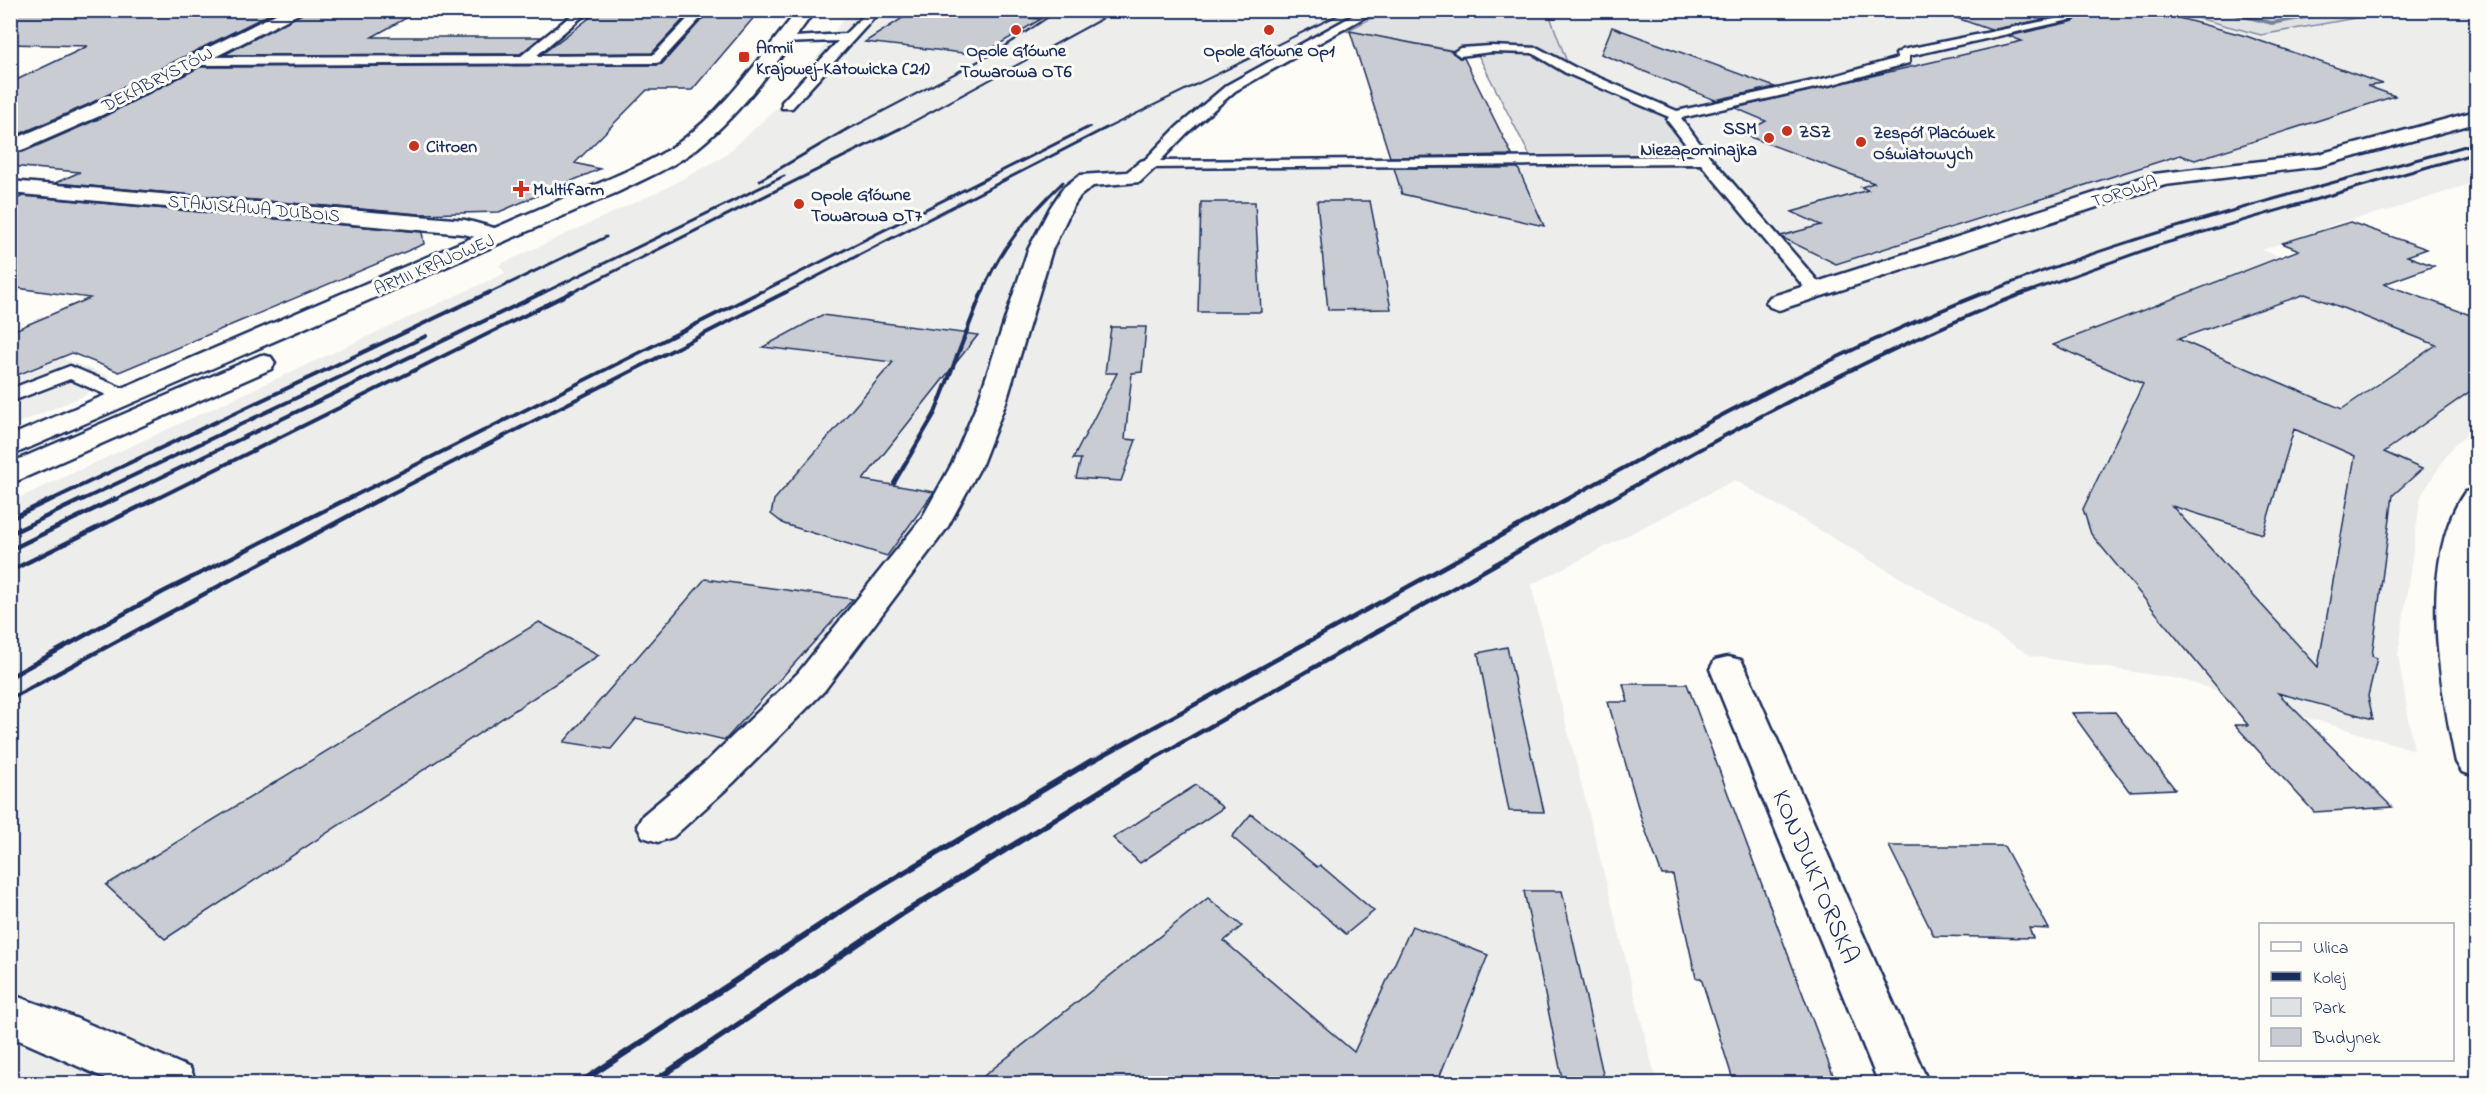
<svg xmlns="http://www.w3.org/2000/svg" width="2487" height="1094" viewBox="0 0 2487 1094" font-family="'Indie Flower',sans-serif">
<rect width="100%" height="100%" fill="#fdfcf7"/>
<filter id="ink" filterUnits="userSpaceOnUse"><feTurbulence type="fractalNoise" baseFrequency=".0167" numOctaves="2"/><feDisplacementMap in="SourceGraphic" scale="12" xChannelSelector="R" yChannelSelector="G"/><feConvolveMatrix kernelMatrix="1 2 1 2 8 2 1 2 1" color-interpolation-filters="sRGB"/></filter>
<g filter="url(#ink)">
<path fill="#edeeec" d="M 2171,10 L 2261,35 L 2400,11 L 2476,11 L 2476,182 L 2391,210 L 2341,222 L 2262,250 L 2476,329 L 2476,428 L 2452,447 L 2421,496 L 2398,655 L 2414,750 L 2179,679 L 2032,656 L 1735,480 L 1531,585 L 1657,1083 L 11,1083 L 10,502 L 505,273 L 499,265 L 666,188 L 723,157 L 786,100 L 849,11 L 1386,11 L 1240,88 L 1173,146 L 1149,171 L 1536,164 L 1570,70 L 1548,11 Z
M 15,340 L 111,377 L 84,396 L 11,426 L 11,342 Z"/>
<path fill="#e0e1e3" stroke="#7e88a0" stroke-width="1.5" d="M 2400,10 L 2261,35 L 2171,11 L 2171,10 Z
M 1386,11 L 1548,11 L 1570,70 L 1676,115 L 1705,160 L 1534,158 L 1529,154 L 1478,55 L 1346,31 Z"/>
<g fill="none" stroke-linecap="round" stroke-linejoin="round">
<path fill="#76819c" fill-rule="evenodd" d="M 2211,10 L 2225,10 L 2272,21 L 2340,10 L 2359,10 L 2272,25 Z"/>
</g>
<path fill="#c9ccd3" stroke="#1b2f5e" stroke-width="1.5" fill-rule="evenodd" d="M 10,10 L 278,10 L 87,105 L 10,138 L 10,83 L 88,46 L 10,44 Z
M 308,10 L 410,10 L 398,17 L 408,17 L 372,37 L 541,37 L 520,54 L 224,55 Z
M 605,10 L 692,10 L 652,53 L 542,54 L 596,13 Z
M 710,10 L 756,10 L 751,15 L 756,15 L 692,90 L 647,90 L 575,163 L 600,169 L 499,212 L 419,214 L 55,183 L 80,172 L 10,166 L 10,153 L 23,152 L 103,117 L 200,67 L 657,65 L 662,64 Z
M 915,10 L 917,10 L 1041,19 L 981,55 L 865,42 Z
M 1952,10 L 2149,10 L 2246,36 L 2383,84 L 2367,86 L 2395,96 L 2195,160 L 2180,155 L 1836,264 L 1783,238 L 1781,236 L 1821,225 L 1792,212 L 1868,190 L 1861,187 L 1874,183 L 1742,134 L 1766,121 L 1735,108 L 2022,41 L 2009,36 L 2074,21 L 2076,18 L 2069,14 L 1991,30 L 1951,16 Z
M 1612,27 L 1775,87 L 1715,100 L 1601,54 Z
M 1350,31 L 1452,51 L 1459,58 L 1464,58 L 1512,155 L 1390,157 Z
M 1394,168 L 1518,168 L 1544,226 L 1402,194 Z
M 23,196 L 422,232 L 424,244 L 119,372 L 72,353 L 10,378 L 10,332 L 90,298 L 10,287 L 10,202 Z
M 1317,201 L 1370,201 L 1391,309 L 1328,310 Z
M 1201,202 L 1255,202 L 1261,312 L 1198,312 Z
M 2350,222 L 2427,249 L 2407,256 L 2434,266 L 2384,284 L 2476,317 L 2476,387 L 2384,452 L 2422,469 L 2393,495 L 2372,656 L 2377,658 L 2368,696 L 2373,719 L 2278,693 L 2392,807 L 2314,812 L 2235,725 L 2248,725 L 2091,534 L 2083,509 L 2143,384 L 2053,345 L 2299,250 L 2282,243 ZM 2305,294 L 2335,305 L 2436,345 L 2342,409 L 2178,339 ZM 2294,429 L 2355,456 L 2318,667 L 2172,506 L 2263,534 Z
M 822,315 L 978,335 L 863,480 L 934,492 L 887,556 L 784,524 L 771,514 L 774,500 L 893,362 L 763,347 Z
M 1111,327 L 1146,327 L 1142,372 L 1132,373 L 1125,439 L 1136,440 L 1121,481 L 1076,478 L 1081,459 L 1073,459 L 1117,373 L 1105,373 Z
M 705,579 L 853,599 L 725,740 L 636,719 L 611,749 L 564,742 Z
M 539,622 L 599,655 L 165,939 L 106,885 Z
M 1507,647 L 1544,812 L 1509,811 L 1478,653 Z
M 1623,684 L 1687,684 L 1836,1083 L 1734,1083 L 1701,978 L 1696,978 L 1673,875 L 1662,875 L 1642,821 L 1608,702 L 1628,702 Z
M 2115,712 L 2175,789 L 2129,791 L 2072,713 Z
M 1196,785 L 1223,808 L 1140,863 L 1113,838 Z
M 1251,814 L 1317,867 L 1320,865 L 1374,911 L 1346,934 L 1232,837 Z
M 1889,846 L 2004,846 L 2049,929 L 2029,928 L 2033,938 L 1934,936 Z
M 1524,891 L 1562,891 L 1605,1083 L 1563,1083 Z
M 1208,898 L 1242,926 L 1224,941 L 1354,1052 L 1412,926 L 1488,955 L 1437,1083 L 975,1083 Z"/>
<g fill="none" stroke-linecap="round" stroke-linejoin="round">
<defs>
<path id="lane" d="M 578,10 L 590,10 L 536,56 L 653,55 L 696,10 L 708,10 L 660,62 L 656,63 L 192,65 L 186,61 L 192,57 L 521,56 Z
M 869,10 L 881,10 L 792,108 L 782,108 L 782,102 L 838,41 L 782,43 L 778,42 L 778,38 L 845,34 Z
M 1363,10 L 1377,10 L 1235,91 L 1187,133 L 1160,161 L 1695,156 L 1667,120 L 1669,117 L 1566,73 L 1532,53 L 1491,52 L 1460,56 L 1454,52 L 1460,48 L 1491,46 L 1538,48 L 1574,67 L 1677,111 L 1831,77 L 1898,58 L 1896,54 L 1902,50 L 2069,16 L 2074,19 L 1909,56 L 1909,63 L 1833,84 L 1681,118 L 1710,157 L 1822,286 L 1824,290 L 1822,294 L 1810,294 L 1701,164 L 1143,168 L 1143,162 L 1177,127 L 1227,85 Z
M 70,366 L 134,393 L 137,397 L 127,403 L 120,401 L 70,379 L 10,402 L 10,389 Z"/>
<path id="street" d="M 284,10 L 306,10 L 102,115 L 22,150 L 10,151 L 10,141 L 88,107 Z
M 2476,111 L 2476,123 L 2320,166 L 2165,185 L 1788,307 L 1779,310 L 1770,307 L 1766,302 L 1770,297 L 2154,174 L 2319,154 Z
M 1148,159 L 1155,161 L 1158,165 L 1140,182 L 1093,186 L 1080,196 L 1072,208 L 1052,250 L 1006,402 L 982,464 L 947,528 L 824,691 L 733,783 L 673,837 L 658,842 L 643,837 L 637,826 L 643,815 L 705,763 L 798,673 L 922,518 L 952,464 L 978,402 L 1028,250 L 1050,208 L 1064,187 L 1080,175 L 1127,172 L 1141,161 Z
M 10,181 L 465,220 L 505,231 L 509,236 L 505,241 L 497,243 L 464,234 L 10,193 Z
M 1728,657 L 1741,660 L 1746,669 L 1929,1084 L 1879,1084 L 1710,669 L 1715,660 Z"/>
<path id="secondary" d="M 798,10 L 815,10 C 779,60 740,116 691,153 C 669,169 642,180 618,192 L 10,456 L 10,436 L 602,182 C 627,171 654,160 677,144 C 726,109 760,57 798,10 Z
M 261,355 L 271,357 L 275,363 L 271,369 L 10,484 L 10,463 Z
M 2476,490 C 2480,525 2472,562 2473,599 C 2473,657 2483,719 2476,776 L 2462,772 L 2456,762 C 2440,685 2417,561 2465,492 Z
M 10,994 L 66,1014 L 190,1068 L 197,1084 L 118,1084 L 10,1036 Z"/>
</defs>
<use href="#lane" stroke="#1b2f5e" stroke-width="5"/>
<use href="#street" stroke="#1b2f5e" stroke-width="5"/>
<use href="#secondary" stroke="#1b2f5e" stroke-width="5"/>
<use href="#lane" fill="#fdfcf7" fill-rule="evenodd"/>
<use href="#street" fill="#fdfcf7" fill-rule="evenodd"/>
<use href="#secondary" fill="#fdfcf7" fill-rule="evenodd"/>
<path stroke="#1b2f5e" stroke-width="2" d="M 847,130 L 996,52 L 1059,10
M 898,130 L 1118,10
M 1084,130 L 1090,127
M 1103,130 L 1348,10"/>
<path stroke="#1b2f5e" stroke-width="3" d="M 760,180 L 849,128
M 487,294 L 606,237
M 541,294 L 784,176
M 569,294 L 901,128
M 757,294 L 1087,128
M 783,294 L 1106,128
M 982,294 C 999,249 1029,215 1063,182
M 1983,294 C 2142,230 2311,190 2476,143
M 2022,294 L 2159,245 L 2476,153"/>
<path stroke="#1b2f5e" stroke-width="4" d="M 894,483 L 935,413 L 982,292
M 49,501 L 490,292
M 80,501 L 426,336
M 112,501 L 544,292
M 152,501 L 572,292
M 344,501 L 760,292
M 377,501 L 786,292
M 1564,501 C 1702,424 1840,350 1986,292
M 1608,501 C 1744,423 1880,350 2026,292"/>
<path stroke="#1b2f5e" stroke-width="4.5" d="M 10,519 L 52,499
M 10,534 L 83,499
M 10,550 L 115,499
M 10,571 L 155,499
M 10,677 L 163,592 L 347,499
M 10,699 L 380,499
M 1089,763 L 1567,499
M 1146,763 L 1610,499"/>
<path stroke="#1b2f5e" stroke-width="6" d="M 578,1084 L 860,899 L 1091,761
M 650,1084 L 902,914 L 1149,761"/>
</g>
</g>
<g fill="#c8321e" stroke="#fdfcf7" stroke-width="2">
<circle cx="1016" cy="30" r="6"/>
<circle cx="1269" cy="30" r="6"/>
<rect x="738" y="51" width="12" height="12" rx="3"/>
<circle cx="1787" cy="131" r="6"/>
<circle cx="1769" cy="138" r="6"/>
<circle cx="1861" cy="142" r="6"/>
<circle cx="414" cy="146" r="6"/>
<path d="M518 180h6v6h6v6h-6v6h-6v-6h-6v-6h6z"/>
<circle cx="799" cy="204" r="6"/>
</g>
<g text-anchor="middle" stroke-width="6" stroke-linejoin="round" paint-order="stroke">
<g font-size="18" font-weight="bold" fill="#1b2f5e" stroke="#fdfcf7" text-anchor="start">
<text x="756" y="53">Armii<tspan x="756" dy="21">Krajowej-Katowicka (21)</tspan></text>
<text x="1016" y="56" text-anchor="middle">Opole Główne<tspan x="1016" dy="21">Towarowa OT6</tspan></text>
<text x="1269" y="56" text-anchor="middle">Opole Główne Op1</text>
<text x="1757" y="134" text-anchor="end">SSM<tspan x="1757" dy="21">Niezapominajka</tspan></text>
<text x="1799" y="137">ZSZ</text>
<text x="1873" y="138">Zespół Placówek<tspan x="1873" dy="21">Oświatowych</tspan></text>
<text x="426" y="152">Citroen</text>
<text x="533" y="195">Multifarm</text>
<text x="811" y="200">Opole Główne<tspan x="811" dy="21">Towarowa OT7</tspan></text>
</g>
<g font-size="18" fill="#1b2f5e" stroke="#fdfcf7">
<text transform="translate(157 79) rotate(-27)" y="6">DEKABRYSTÓW</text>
<text transform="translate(2124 191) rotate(-18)" y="6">TOROWA</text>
<text transform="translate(254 208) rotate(5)" y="6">STANISŁAWA DUBOIS</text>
<text transform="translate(434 264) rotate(-23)" y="6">ARMII KRAJOWEJ</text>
</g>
<g font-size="26" fill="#1b2f5e" stroke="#fdfcf7">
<text transform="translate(1817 876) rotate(67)" y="9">KONDUKTORSKA</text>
</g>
</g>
<rect width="2487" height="1094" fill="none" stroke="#fdfcf7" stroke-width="36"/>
<rect x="18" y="18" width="2451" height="1058" fill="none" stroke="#1b2f5e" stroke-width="2" filter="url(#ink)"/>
<rect x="2259" y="923" width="195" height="138" fill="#fdfcf7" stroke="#a3aaba" stroke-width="1.5"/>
<rect x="2271" y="942" width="30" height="9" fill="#fdfcf7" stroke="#a3aaba" stroke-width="1.5"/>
<text x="2313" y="953" font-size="18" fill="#1b2f5e">Ulica</text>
<rect x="2271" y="972" width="30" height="9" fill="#1b2f5e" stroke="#a3aaba" stroke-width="1.5"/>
<text x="2313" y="983" font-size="18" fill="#1b2f5e">Kolej</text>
<rect x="2271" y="998" width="30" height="18" fill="#e0e1e3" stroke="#a3aaba" stroke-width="1.5"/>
<text x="2313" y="1013" font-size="18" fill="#1b2f5e">Park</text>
<rect x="2271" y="1028" width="30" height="18" fill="#c9ccd3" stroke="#a3aaba" stroke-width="1.5"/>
<text x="2313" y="1043" font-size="18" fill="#1b2f5e">Budynek</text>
</svg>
